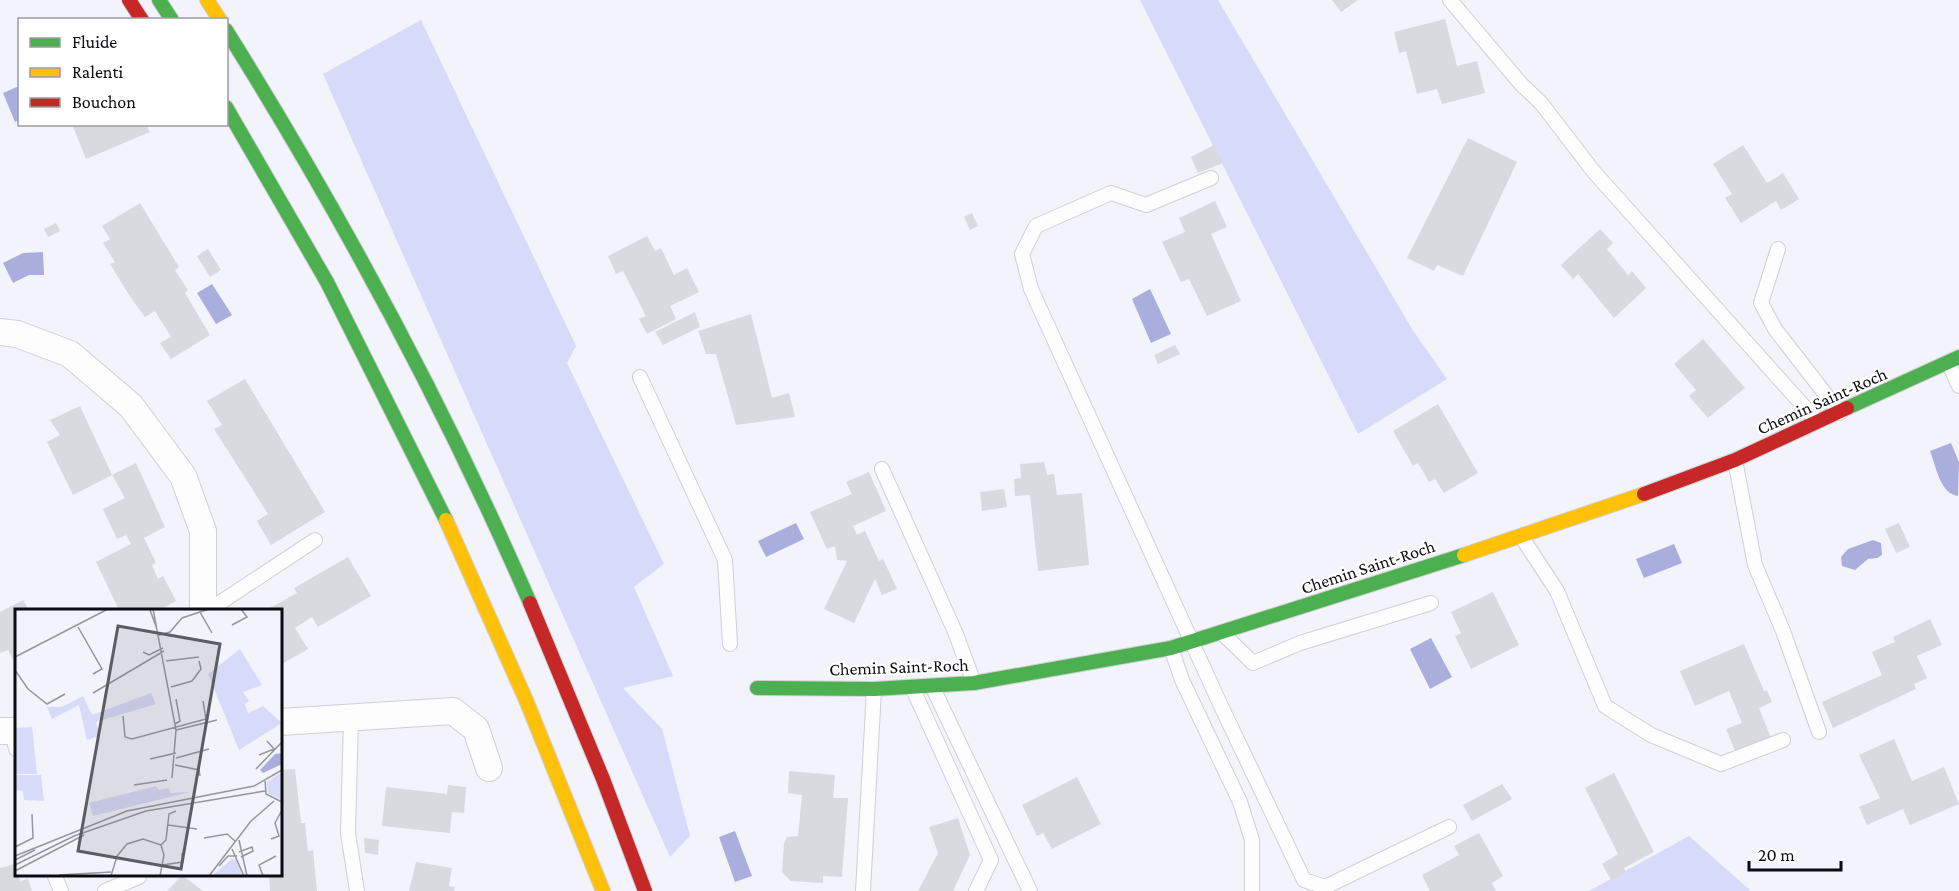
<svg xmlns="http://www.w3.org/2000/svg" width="1959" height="891" viewBox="0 0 1959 891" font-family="'Crimson Pro',serif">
<rect width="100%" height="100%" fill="#f2f3fb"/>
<path fill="#d7daf8" d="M 1140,0 L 1218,0 L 1412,329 L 1447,379 L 1358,434 Z
M 421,20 L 576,346 L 567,363 L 664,564 L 634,587 L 673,676 L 623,688 L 662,729 L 690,836 L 670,857 L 323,74 Z
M 1689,836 L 1751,891 L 1589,891 Z"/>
<path fill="#aaaedc" d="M 19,86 L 19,120 L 15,122 L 3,93 Z
M 43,252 L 44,275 L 29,275 L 13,283 L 3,263 L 23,253 Z
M 212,284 L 232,315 L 216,324 L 197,293 Z
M 1150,289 L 1171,334 L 1151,343 L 1132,299 Z
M 1951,443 L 1959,462 L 1958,496 C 1940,494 1936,466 1930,451 Z
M 796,523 L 804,539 L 766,557 L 758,541 Z
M 1873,540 L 1881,543 L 1882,555 L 1877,558 L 1868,559 L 1855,570 L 1842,566 L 1841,557 L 1848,549 Z
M 1674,544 L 1682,563 L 1644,578 L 1636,559 Z
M 1431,638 L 1452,677 L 1430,689 L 1410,649 Z
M 735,831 L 752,876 L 735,882 L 719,837 Z"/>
<path fill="#d9d9e0" d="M 1332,0 L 1358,0 L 1341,12 Z
M 1445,19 L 1457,66 L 1477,61 L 1485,93 L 1442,104 L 1437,89 L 1417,94 L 1406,51 L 1399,53 L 1394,32 Z
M 72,124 L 146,124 L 150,132 L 86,159 Z
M 1468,138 L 1517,162 L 1463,276 L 1437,265 L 1434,271 L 1407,258 Z
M 1214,145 L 1223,163 L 1198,173 L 1191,157 Z
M 1743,145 L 1767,183 L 1783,173 L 1799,199 L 1781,210 L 1776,201 L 1741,223 L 1725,198 L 1732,194 L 1713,164 Z
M 1215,201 L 1227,227 L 1211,234 L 1241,301 L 1207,316 L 1189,279 L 1181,282 L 1162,242 L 1185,232 L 1179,218 Z
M 140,203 L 179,267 L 175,270 L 188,290 L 185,293 L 210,335 L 171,359 L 160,343 L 171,337 L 155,311 L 145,317 L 131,298 L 110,264 L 115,262 L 103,243 L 110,239 L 102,226 Z
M 972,213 L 978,226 L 970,230 L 964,217 Z
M 56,223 L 60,231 L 48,237 L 44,229 Z
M 1600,229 L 1613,243 L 1607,249 L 1628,275 L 1632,271 L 1646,288 L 1614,318 L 1578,274 L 1573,279 L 1561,265 Z
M 647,236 L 655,251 L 661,248 L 674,275 L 687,268 L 699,292 L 670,306 L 676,319 L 647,334 L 639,319 L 646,316 L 623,271 L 616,274 L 608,256 Z
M 208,249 L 221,270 L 210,277 L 197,256 Z
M 695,312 L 700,327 L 663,345 L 655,332 Z
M 751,314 L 772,398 L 789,393 L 795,417 L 736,425 L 716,354 L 706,354 L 698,331 Z
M 1703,339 L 1745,388 L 1708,418 L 1689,396 L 1696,390 L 1674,364 Z
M 1175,345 L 1180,354 L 1158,364 L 1154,355 Z
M 245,379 L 325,512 L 271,545 L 257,521 L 268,514 L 214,429 L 222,425 L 207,401 Z
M 1438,404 L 1478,473 L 1444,493 L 1435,479 L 1429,482 L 1418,463 L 1413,466 L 1393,431 Z
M 80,406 L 112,475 L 136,463 L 165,527 L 144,538 L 156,563 L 152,565 L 158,579 L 163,576 L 176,601 L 159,610 L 119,610 L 96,562 L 131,544 L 126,535 L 117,539 L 103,509 L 125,498 L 112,475 L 73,495 L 47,442 L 60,435 L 50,420 Z
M 1044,462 L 1047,475 L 1054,474 L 1057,495 L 1082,493 L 1089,565 L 1038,571 L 1030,495 L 1015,496 L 1014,479 L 1021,478 L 1020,464 Z
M 869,472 L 886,511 L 853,526 L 857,535 L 865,531 L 879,561 L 883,559 L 897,589 L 882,595 L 875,579 L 854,623 L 824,609 L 847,561 L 837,560 L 835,546 L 827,549 L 810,512 L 852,494 L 846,482 Z
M 1004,489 L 1007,507 L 982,511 L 980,492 Z
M 1899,523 L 1910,547 L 1896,553 L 1885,529 Z
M 348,557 L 371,596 L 318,627 L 312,617 L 295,628 L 308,649 L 280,665 L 280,610 L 266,610 L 297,593 L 294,588 Z
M 1493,592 L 1519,645 L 1471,669 L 1455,636 L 1461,633 L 1451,612 Z
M 23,600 L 29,610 L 16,610 L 16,661 L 14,662 L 8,650 L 0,653 L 0,612 Z
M 1930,619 L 1942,645 L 1917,656 L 1927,678 L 1914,684 L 1916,689 L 1833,728 L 1822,702 L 1882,675 L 1872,652 L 1895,642 L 1893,637 Z
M 1744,644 L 1764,691 L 1767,690 L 1772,702 L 1759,708 L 1771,738 L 1736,753 L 1726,729 L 1742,723 L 1729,691 L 1695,706 L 1680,671 Z
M 1894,739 L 1912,781 L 1944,767 L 1959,804 L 1910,825 L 1903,809 L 1867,825 L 1859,807 L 1880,798 L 1859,755 Z
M 295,769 L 301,823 L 305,823 L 308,851 L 313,850 L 317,891 L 270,891 L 269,874 L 280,874 L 280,770 Z
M 789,771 L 835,775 L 833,798 L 848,798 L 842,877 L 823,876 L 823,883 L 791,881 L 782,872 L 784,843 L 787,837 L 798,836 L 802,795 L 788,793 Z
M 1614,773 L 1654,852 L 1624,868 L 1626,872 L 1611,880 L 1602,864 L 1618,854 L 1585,788 Z
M 1077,777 L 1101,824 L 1052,849 L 1043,833 L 1037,836 L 1022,805 Z
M 1502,784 L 1512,799 L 1472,821 L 1463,805 Z
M 448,785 L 466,787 L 464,813 L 452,812 L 450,833 L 382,826 L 386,787 L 447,794 Z
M 958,818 L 970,855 L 953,891 L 918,891 L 938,853 L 929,827 Z
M 1479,833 L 1503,876 L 1492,883 L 1496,891 L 1430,891 L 1422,875 L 1459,855 L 1454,846 Z
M 364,838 L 379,840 L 378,855 L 365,853 Z
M 416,862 L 452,868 L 449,886 L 455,887 L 454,891 L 409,891 Z
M 15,864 L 20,881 L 28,879 L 32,891 L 0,891 L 0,868 Z
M 182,875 L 203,891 L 167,891 Z"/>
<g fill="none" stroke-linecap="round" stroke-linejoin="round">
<defs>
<path id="lane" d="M 1450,0 L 1521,84 L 1541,103 L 1594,172 L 1817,421
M 1211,178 L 1146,205 L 1111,193 L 1036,226 L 1022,254 L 1031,289 L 1221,706 L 1304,880 L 1325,887 L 1449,827
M 1778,249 L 1761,303 L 1775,329 L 1840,413
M 1949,364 L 1959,386
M 640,377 L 725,560 L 730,644
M 1735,460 L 1755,565 L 1783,631 L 1819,732
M 882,469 L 956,634 L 974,683
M 1521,536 L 1557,591 L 1605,706 L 1651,735 L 1721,764 L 1783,740
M 209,610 L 315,540
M 1222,633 L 1253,663 L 1300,643 L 1431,603
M 1171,648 L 1182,680 L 1240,802 L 1252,840 L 1252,891
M 932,686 L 1030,891
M 912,687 L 991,860 L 976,891
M 351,717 L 348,833 L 357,891
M 12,731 L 16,749
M 54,874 L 61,891
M 105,891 L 139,877
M 863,891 L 874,689"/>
<path id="street" d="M 0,332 L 17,334 L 70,354 L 131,406 L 183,476 L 203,531 L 203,610
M 280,722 L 453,711 L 476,729 L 489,768
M 0,731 L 16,731"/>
<path id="fast" d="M 159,0 L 172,20
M 226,30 C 341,214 443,403 530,603
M 226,107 L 327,282 L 446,520
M 1847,408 L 1959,357
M 757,688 L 874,689 L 974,683 L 1171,648 L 1464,555"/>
<path id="slow" d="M 207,0 L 220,20
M 446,520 L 526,700 L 603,891
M 1464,555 L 1644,494"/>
<path id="jam" d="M 129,0 L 142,20
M 1644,494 L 1735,460 L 1847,408
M 530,603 L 603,779 L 645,891"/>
</defs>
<use href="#lane" stroke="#cfcfd6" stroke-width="16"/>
<use href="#street" stroke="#cfcfd6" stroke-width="28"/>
<use href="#fast" stroke="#cfcfd6" stroke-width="16"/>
<use href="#slow" stroke="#cfcfd6" stroke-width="16"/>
<use href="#jam" stroke="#cfcfd6" stroke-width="16"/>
<use href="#lane" stroke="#fdfdfe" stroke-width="14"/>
<use href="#street" stroke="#fdfdfe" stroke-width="26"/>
<use href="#fast" stroke="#4caf50" stroke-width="14"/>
<use href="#slow" stroke="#ffc107" stroke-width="14"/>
<use href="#jam" stroke="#c62828" stroke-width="14"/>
</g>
<g text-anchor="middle" stroke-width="4.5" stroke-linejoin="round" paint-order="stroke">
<g font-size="18" fill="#0b0b11" stroke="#fff">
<text transform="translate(1822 401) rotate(-24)" y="6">Chemin Saint-Roch</text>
<text transform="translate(1368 567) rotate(-18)" y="6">Chemin Saint-Roch</text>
<text transform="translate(899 667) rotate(-2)" y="6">Chemin Saint-Roch</text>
</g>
</g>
<g transform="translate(15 609)">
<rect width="267" height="267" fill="#f2f3fb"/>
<path d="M 225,40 L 247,76 L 228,83 L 234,92 L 230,95 L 233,104 L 248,97 L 267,114 L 224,141 L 193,65 ZM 136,84 L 141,95 L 81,113 L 85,127 L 72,131 L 64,96 L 37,110 L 32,98 L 47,98 L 68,87 L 77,106 ZM 17,118 L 22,165 L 0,165 L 0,119 ZM 267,163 L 267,191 L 253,184 L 252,173 ZM 0,166 L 26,166 L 29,192 L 9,191 L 8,182 L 0,181 ZM 141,177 L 144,181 L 154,179 L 155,184 L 175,183 L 78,207 L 74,194 ZM 217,250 L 222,251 L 227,267 L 197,267 Z" fill="#d7daf8"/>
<path d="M 267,144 L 267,155 L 248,164 L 245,161 L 260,145 Z" fill="#aaaedc"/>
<path fill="none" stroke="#96969d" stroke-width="1.5" d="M 138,0 L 161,121 L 157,169M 194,0 L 185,3 L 197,24M 135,1 L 142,20M 217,16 L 232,8 L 226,0M 63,18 L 87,60 L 78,65M 144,26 L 155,23 L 167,9 L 185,3M 128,43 L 134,46 L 148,39M 0,48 L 93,0M 151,52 L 184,48M 0,61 L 13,80 L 32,95 L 50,85M 156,78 L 177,72 L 186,60 L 184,52M 78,84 L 149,42M 108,107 L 110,128 L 117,130 L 191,110 L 188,92M 160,115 L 165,112 L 161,90M 161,121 L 202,111M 244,146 L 259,140 L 252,132M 161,149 L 194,140M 135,150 L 161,144M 160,156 L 184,161 L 185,167M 241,160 L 267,133M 250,170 L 251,185 L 267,193M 119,176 L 152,171M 153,216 L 182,220M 189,229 L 212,225 L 220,232M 256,230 L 264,227 L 260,214 L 267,201M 224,231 L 232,267M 0,238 L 18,229 L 17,205M 217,240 L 229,267M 224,243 L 237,238 L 238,242 L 226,248M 0,247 L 112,202 L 239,177 L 267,161M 0,251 L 20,241M 0,256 L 59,227 L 131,202 L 250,182M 147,256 L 168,253 L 167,244M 204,257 L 213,247 L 222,247M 0,262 L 69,226M 44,266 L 96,263M 96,267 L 102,247 L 112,235 L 128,230 L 146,236M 145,267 L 149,246 L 146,236 L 151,231 L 154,205 L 161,202M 194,267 L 236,212 L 259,192M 248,267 L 244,256 L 261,247"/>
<path fill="#5c5c63" fill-opacity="0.15" stroke="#5c5c63" stroke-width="3" d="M 103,17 L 205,35 L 166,260 L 63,242 Z"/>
<rect width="267" height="267" fill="none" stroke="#0b0b11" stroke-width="3"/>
</g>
<rect x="18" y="18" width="210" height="108" fill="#ffffff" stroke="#9d9da0" stroke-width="1.5"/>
<rect x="30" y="38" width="30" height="9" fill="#4caf50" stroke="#9d9da0" stroke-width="1.5"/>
<text x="72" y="48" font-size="18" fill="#0b0b11">Fluide</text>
<rect x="30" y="68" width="30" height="9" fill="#ffc107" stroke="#9d9da0" stroke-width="1.5"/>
<text x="72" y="78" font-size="18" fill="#0b0b11">Ralenti</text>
<rect x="30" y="98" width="30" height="9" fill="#c62828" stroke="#9d9da0" stroke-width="1.5"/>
<text x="72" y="108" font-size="18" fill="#0b0b11">Bouchon</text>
<path d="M1749 861v9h92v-9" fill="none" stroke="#0b0b11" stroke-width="3"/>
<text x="1758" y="861" font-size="18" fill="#0b0b11" stroke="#ffffff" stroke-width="4.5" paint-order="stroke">20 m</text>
</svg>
